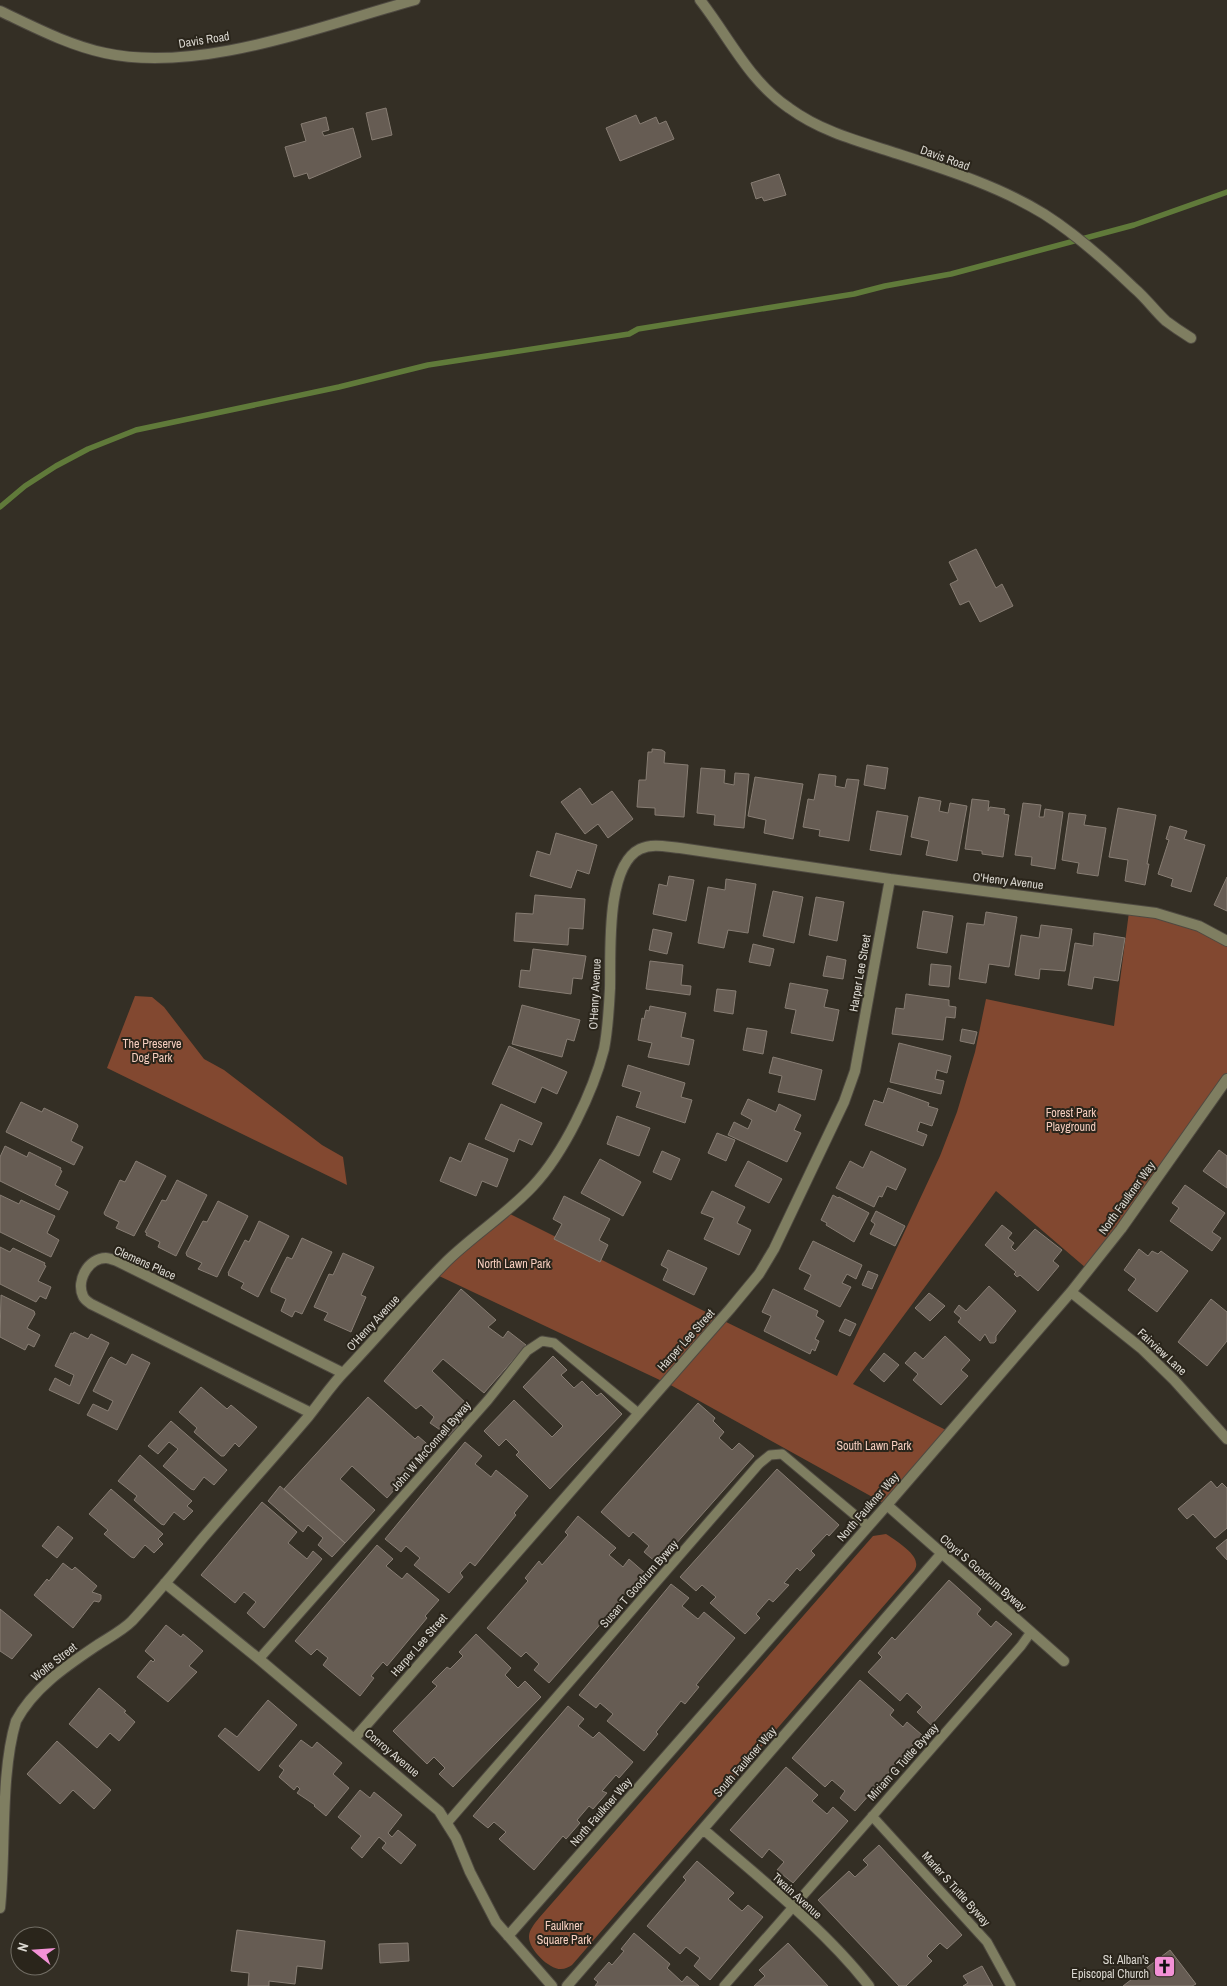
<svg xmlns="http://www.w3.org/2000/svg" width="1227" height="1986" viewBox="0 0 1227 1986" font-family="'Archivo Narrow',sans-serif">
<rect width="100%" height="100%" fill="#342f25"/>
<path fill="#824830" d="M 1129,912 L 1178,921 L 1227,944 L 1227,1076 L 1086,1268 L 996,1191 L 853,1384 L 948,1431 L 885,1504 L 667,1383 L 722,1320 L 837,1376 L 940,1156 L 957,1112 L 975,1052 L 986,999 L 1114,1026 Z
M 135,996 L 152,997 L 164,1007 L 204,1059 L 224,1070 L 322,1145 L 343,1157 L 347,1185 L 107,1068 Z
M 508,1213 L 720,1319 L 664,1382 L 437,1275 Z
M 886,1534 C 894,1539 916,1553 916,1563 C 917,1566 915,1569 914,1571 L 572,1965 C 569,1967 565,1969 561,1969 C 548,1969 528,1948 529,1936 C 529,1930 535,1923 539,1918 L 873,1536 Z"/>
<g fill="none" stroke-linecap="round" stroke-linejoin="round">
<path stroke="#607a3a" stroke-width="5.5" d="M 0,507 L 25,486 L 56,466 L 88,449 L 136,430 L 339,387 L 428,365 L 629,334 L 638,329 L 854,294 L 885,286 L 951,274 L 1134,225 L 1227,192"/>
</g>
<path fill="#665c53" stroke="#877d73" d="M 386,108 L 392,135 L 372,140 L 366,113 Z
M 636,115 L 640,124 L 656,117 L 659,124 L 666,121 L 674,139 L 620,161 L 606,128 Z
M 326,117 L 329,130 L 322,132 L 324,136 L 353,128 L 361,157 L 309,179 L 307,173 L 294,177 L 285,147 L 306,141 L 301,124 Z
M 779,174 L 786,195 L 764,201 L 762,197 L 756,199 L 751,183 Z
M 976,549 L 996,588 L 1002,584 L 1013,606 L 980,622 L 969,601 L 960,605 L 950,584 L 958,580 L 949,562 Z
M 652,749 L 662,750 L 665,752 L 664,763 L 688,765 L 684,817 L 655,815 L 655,808 L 637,807 L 639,780 L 646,780 L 648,752 L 652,752 Z
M 867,765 L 888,768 L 885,789 L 864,785 Z
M 701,768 L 725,770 L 724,783 L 734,785 L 735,773 L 749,774 L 744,828 L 714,825 L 715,815 L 697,813 Z
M 819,774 L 836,776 L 835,786 L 845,788 L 847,779 L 859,780 L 849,841 L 819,836 L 820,830 L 803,827 L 808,799 L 814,800 Z
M 755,777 L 803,784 L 793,839 L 764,833 L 766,820 L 748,816 Z
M 580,788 L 592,805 L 612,791 L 633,819 L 608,838 L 598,824 L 585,834 L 561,802 Z
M 919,797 L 941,801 L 939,811 L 948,813 L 950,803 L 967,806 L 957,861 L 926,855 L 929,841 L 911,837 Z
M 972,799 L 989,801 L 988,811 L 990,807 L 1005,809 L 1004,814 L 1009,815 L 1003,857 L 982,854 L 982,851 L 965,849 Z
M 1023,803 L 1041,805 L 1039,817 L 1044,817 L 1045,809 L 1063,812 L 1055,869 L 1031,865 L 1032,857 L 1015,855 Z
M 1118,808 L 1156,815 L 1147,864 L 1149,864 L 1145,885 L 1125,881 L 1128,860 L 1109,857 Z
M 877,811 L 908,816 L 901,855 L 870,850 Z
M 1069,813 L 1086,815 L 1084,825 L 1106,828 L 1098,876 L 1077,873 L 1079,863 L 1062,860 Z
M 1170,826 L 1187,831 L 1184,839 L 1205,845 L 1191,892 L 1171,886 L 1173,879 L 1158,874 L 1169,840 L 1166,839 Z
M 556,833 L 597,845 L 589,874 L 577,870 L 571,888 L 530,876 L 537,851 L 550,855 Z
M 669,876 L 694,880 L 686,921 L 653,914 L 659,884 L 667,886 Z
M 1227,877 L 1227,911 L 1214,905 Z
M 726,879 L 756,884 L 748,933 L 728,930 L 724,948 L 698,943 L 708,887 L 725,890 Z
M 773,891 L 803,897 L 794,943 L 763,936 Z
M 535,895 L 585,899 L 583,929 L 569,928 L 568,945 L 514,941 L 516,913 L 533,914 Z
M 816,897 L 844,902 L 837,941 L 809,935 Z
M 923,911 L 953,916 L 947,953 L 917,948 Z
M 986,912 L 1017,917 L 1009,967 L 989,964 L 986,983 L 959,979 L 967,923 L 984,925 Z
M 1041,925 L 1072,929 L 1065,971 L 1040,969 L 1039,979 L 1015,975 L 1021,935 L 1039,938 Z
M 653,929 L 672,933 L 667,954 L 649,950 Z
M 1094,933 L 1125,938 L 1118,981 L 1094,977 L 1092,989 L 1068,985 L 1075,943 L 1093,946 Z
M 753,944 L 774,949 L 770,966 L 749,962 Z
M 533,949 L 586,956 L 582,979 L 573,978 L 571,994 L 519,987 L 521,970 L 530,971 Z
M 827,956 L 846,960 L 843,979 L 823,976 Z
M 650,961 L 683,965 L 681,985 L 691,986 L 690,995 L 646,989 Z
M 931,964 L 951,966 L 949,987 L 929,985 Z
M 790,983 L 828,990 L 824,1007 L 839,1010 L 833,1041 L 791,1033 L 796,1010 L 785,1008 Z
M 717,989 L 736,991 L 733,1014 L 714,1011 Z
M 906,994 L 949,1000 L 949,1006 L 956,1007 L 955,1018 L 946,1017 L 943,1040 L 892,1034 L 896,1008 L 904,1009 Z
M 522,1005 L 580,1020 L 574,1041 L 567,1039 L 562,1057 L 512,1044 Z
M 650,1006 L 686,1013 L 681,1037 L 694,1040 L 689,1065 L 648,1057 L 652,1043 L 638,1040 L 642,1018 L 644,1019 L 646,1010 L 649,1011 Z
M 747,1028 L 767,1031 L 763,1054 L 743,1050 Z
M 962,1029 L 977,1032 L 974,1044 L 960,1041 Z
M 899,1043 L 951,1056 L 947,1073 L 937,1070 L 935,1079 L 944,1081 L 941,1094 L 890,1082 Z
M 509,1046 L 567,1072 L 557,1094 L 542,1087 L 535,1103 L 492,1084 Z
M 773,1057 L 822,1070 L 815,1100 L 778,1092 L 782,1076 L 769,1073 Z
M 628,1065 L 685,1083 L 681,1097 L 692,1100 L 685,1123 L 636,1107 L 641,1092 L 622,1086 Z
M 888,1088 L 929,1103 L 928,1106 L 938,1109 L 932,1126 L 920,1122 L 917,1131 L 927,1135 L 923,1146 L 865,1125 L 874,1100 L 883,1103 Z
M 748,1099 L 776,1112 L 779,1104 L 801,1115 L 794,1130 L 801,1133 L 787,1162 L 728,1135 L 734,1122 L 748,1129 L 752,1120 L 741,1114 Z
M 21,1102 L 42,1112 L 44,1108 L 77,1124 L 78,1126 L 71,1141 L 83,1147 L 74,1165 L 6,1132 Z
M 501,1104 L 542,1123 L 532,1145 L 519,1139 L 514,1152 L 485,1139 Z
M 617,1116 L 650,1128 L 639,1156 L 607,1144 Z
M 717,1133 L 735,1140 L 726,1161 L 708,1153 Z
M 469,1143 L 508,1159 L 497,1187 L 482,1181 L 476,1196 L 440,1181 L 450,1157 L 461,1162 Z
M 5,1146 L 27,1157 L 29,1152 L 61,1168 L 60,1170 L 62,1171 L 55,1185 L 68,1192 L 59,1210 L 0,1181 L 0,1157 Z
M 1219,1150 L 1227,1156 L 1227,1188 L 1203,1171 Z
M 662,1151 L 680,1159 L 671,1180 L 653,1172 Z
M 871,1151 L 906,1169 L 896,1190 L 887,1186 L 882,1197 L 879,1196 L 874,1207 L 836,1188 L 850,1161 L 863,1168 Z
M 600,1159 L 641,1182 L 623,1216 L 581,1193 Z
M 136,1161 L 166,1176 L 134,1236 L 116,1228 L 119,1222 L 105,1215 L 104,1213 L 120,1180 L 125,1182 Z
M 748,1161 L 782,1179 L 769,1203 L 735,1186 Z
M 177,1180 L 207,1195 L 176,1256 L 158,1247 L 160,1242 L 146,1235 L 147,1233 L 145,1232 L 162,1200 L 166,1201 Z
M 1185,1185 L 1225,1213 L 1212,1232 L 1221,1238 L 1212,1251 L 1170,1221 L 1179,1208 L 1172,1203 Z
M 712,1191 L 745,1207 L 737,1223 L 751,1230 L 739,1255 L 704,1239 L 714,1218 L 701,1213 Z
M 0,1195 L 19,1204 L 21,1200 L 55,1216 L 47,1233 L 59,1240 L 51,1257 L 0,1232 Z
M 833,1195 L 838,1198 L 839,1197 L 869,1213 L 854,1242 L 826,1225 L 827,1223 L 821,1220 Z
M 564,1196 L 610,1219 L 599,1240 L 608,1245 L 600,1262 L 554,1239 L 562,1224 L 553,1219 Z
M 218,1201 L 248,1216 L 217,1277 L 198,1269 L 202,1263 L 187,1256 L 186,1253 L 203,1221 L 207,1222 Z
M 876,1211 L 905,1226 L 895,1246 L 870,1234 L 875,1224 L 871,1221 Z
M 259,1221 L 289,1236 L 258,1297 L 241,1288 L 244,1283 L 228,1275 L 229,1274 L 228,1273 L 245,1240 L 249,1242 Z
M 1002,1225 L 1012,1233 L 1008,1238 L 1014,1243 L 1011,1247 L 1015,1251 L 1035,1229 L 1062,1250 L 1053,1261 L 1059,1266 L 1038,1291 L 1020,1275 L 1017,1277 L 1014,1274 L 1016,1272 L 985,1245 Z
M 302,1238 L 332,1252 L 302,1314 L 295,1311 L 292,1317 L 281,1311 L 286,1299 L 271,1292 L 271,1289 L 287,1257 L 292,1259 Z
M 813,1241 L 862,1265 L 856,1279 L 847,1274 L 842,1283 L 851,1287 L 840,1307 L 804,1289 L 811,1275 L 799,1269 Z
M 0,1247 L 10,1252 L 13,1248 L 45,1263 L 44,1265 L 46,1266 L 38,1281 L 51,1287 L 46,1299 L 40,1296 L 36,1302 L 0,1284 Z
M 1139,1249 L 1148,1256 L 1152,1251 L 1158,1254 L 1161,1251 L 1188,1271 L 1157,1312 L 1128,1290 L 1136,1279 L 1124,1270 Z
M 668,1250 L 707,1268 L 694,1295 L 663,1280 L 668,1269 L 661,1265 Z
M 343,1253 L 374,1267 L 361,1295 L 366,1297 L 351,1332 L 324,1320 L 328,1313 L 314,1307 L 329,1274 L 333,1275 Z
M 868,1271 L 878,1275 L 872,1289 L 862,1285 Z
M 989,1286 L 1016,1311 L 996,1336 L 996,1341 L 994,1343 L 990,1343 L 985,1334 L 980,1341 L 958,1322 L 961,1318 L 954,1312 L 959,1305 L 966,1311 Z
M 461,1289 L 496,1320 L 488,1327 L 503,1338 L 508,1331 L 526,1345 L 484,1393 L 443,1359 L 432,1371 L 469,1406 L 459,1416 L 463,1420 L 449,1436 L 430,1423 L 434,1417 L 421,1405 L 416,1409 L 384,1381 Z
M 773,1289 L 818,1311 L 816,1316 L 824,1321 L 815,1339 L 819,1341 L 815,1351 L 812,1349 L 810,1354 L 764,1331 L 771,1316 L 762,1312 Z
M 929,1293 L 945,1306 L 930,1321 L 915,1308 Z
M 1,1295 L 34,1311 L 35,1314 L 27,1328 L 40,1335 L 34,1347 L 28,1344 L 25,1350 L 0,1337 Z
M 1211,1299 L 1227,1312 L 1227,1341 L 1207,1366 L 1178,1342 Z
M 845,1319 L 856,1324 L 850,1336 L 839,1331 Z
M 74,1332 L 88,1339 L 91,1334 L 109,1343 L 79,1404 L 49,1390 L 55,1378 L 70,1386 L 74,1375 L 55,1366 L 71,1333 L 73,1334 Z
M 945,1336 L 970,1360 L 961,1370 L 968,1376 L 941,1405 L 913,1380 L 918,1374 L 905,1363 L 915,1352 L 923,1359 Z
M 884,1353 L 899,1365 L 884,1382 L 870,1370 Z
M 132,1354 L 150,1363 L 117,1430 L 87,1415 L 93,1404 L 108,1411 L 113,1401 L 93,1391 L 109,1359 L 111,1357 L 126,1365 Z
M 553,1356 L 567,1370 L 561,1375 L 574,1388 L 582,1381 L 597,1396 L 601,1393 L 622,1414 L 550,1489 L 516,1455 L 519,1452 L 506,1439 L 499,1446 L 484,1431 L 514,1400 L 552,1437 L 563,1426 L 523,1387 Z
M 201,1387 L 227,1409 L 231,1405 L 257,1427 L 239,1447 L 235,1443 L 224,1456 L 221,1456 L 194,1432 L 197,1428 L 179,1412 Z
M 368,1397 L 415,1439 L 418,1436 L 434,1450 L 420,1465 L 418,1463 L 387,1498 L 352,1466 L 340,1479 L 375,1510 L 345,1543 L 284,1489 Z
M 698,1403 L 715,1418 L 713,1421 L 724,1432 L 719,1438 L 732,1450 L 739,1443 L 754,1456 L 658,1564 L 644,1552 L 649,1546 L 633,1532 L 629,1537 L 601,1512 Z
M 171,1421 L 227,1470 L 214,1485 L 204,1477 L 194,1490 L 191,1489 L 163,1466 L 178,1449 L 169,1442 L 158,1454 L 148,1446 Z
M 465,1442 L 482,1456 L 475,1464 L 491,1477 L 496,1470 L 528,1496 L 514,1513 L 516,1515 L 475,1566 L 470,1562 L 460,1573 L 463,1577 L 449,1593 L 414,1565 L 420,1558 L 406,1546 L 401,1552 L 385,1539 Z
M 140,1455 L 192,1501 L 187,1506 L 193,1511 L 184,1520 L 174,1512 L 164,1525 L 161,1524 L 134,1500 L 137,1496 L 118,1481 Z
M 777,1469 L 839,1525 L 829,1536 L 827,1534 L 811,1551 L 815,1555 L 800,1571 L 797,1568 L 784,1583 L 789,1585 L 773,1602 L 769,1599 L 756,1614 L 760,1618 L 745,1634 L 710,1603 L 716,1597 L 702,1585 L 696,1591 L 680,1577 Z
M 1211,1481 L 1217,1488 L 1222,1483 L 1227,1488 L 1227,1528 L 1215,1538 L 1193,1514 L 1187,1519 L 1178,1509 Z
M 280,1486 L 345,1543 L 332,1557 L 318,1545 L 323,1538 L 308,1525 L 303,1532 L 268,1501 Z
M 111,1489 L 163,1534 L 158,1539 L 163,1544 L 154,1553 L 145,1545 L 134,1558 L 131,1557 L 104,1534 L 108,1530 L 89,1514 Z
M 262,1502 L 297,1532 L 288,1543 L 307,1559 L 313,1551 L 322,1559 L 264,1628 L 247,1613 L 256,1602 L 244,1592 L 235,1603 L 201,1575 Z
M 578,1516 L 616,1548 L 609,1555 L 623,1567 L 629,1559 L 645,1573 L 549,1683 L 534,1670 L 539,1664 L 526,1652 L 521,1657 L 487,1628 L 528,1581 L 525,1578 L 539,1561 L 542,1565 L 568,1535 L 565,1532 Z
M 58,1526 L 73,1538 L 57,1558 L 42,1546 Z
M 1227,1539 L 1227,1560 L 1216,1548 Z
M 377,1545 L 393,1559 L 386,1566 L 402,1579 L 407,1573 L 439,1600 L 425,1616 L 427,1618 L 387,1666 L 383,1662 L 371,1676 L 374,1678 L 360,1696 L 323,1665 L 328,1658 L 317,1649 L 311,1655 L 295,1641 Z
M 63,1563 L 72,1570 L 75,1567 L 97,1586 L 92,1592 L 101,1595 L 101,1599 L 99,1602 L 94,1601 L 73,1628 L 34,1595 L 47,1579 L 49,1581 Z
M 949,1580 L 981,1609 L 977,1614 L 991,1627 L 996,1621 L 1012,1634 L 931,1725 L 917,1712 L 922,1707 L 907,1693 L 900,1701 L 868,1672 L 882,1657 L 878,1653 L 892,1637 L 895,1640 Z
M 671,1584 L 689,1598 L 682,1606 L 698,1619 L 704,1612 L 735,1638 L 696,1685 L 699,1687 L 685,1704 L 681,1701 L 656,1732 L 658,1734 L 644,1751 L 607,1721 L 613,1714 L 600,1703 L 596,1708 L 579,1695 Z
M 0,1609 L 32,1635 L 12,1659 L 0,1651 Z
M 166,1625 L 181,1637 L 183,1634 L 203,1651 L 189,1666 L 197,1672 L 168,1702 L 137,1677 L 151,1660 L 153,1662 L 155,1660 L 145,1651 Z
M 476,1634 L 511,1668 L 505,1675 L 518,1688 L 525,1681 L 541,1697 L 453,1787 L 439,1774 L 445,1768 L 434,1757 L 427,1764 L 393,1731 L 437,1686 L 432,1682 L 447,1667 L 450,1669 L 463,1656 L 459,1652 Z
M 860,1680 L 894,1710 L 890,1715 L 903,1727 L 907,1722 L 922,1735 L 855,1811 L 840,1798 L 845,1791 L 832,1780 L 825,1787 L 792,1758 Z
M 99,1688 L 126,1711 L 124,1712 L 135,1722 L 119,1741 L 110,1733 L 97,1748 L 69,1724 Z
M 268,1700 L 297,1725 L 259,1771 L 218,1736 L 225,1728 L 237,1737 Z
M 568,1706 L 584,1719 L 578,1726 L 593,1738 L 599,1732 L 633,1762 L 619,1778 L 616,1775 L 602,1791 L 607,1793 L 593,1809 L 589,1806 L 577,1820 L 580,1823 L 566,1839 L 563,1836 L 534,1870 L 499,1839 L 506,1832 L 494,1822 L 488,1828 L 473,1816 Z
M 301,1740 L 312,1748 L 317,1742 L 342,1763 L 333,1774 L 349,1788 L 326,1816 L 314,1806 L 315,1805 L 297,1793 L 300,1789 L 297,1786 L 294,1790 L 279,1777 L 284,1770 L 279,1766 Z
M 57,1741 L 111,1790 L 94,1809 L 73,1790 L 60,1804 L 27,1774 Z
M 786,1767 L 818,1795 L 812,1801 L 827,1814 L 833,1807 L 848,1821 L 793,1883 L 777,1870 L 784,1862 L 769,1849 L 762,1858 L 730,1830 Z
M 360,1790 L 370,1798 L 374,1792 L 402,1815 L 388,1833 L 392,1837 L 398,1830 L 416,1845 L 401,1864 L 382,1848 L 386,1843 L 379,1837 L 362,1858 L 351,1848 L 361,1836 L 338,1817 Z
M 879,1845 L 962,1935 L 947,1949 L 940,1943 L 927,1956 L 932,1961 L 906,1986 L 899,1986 L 818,1900 L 849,1871 L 855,1877 L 868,1865 L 863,1860 Z
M 697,1861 L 734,1893 L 728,1899 L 742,1911 L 748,1905 L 763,1917 L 710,1980 L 694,1966 L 700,1958 L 686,1947 L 680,1954 L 647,1926 L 686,1880 L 683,1877 Z
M 237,1930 L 325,1941 L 322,1969 L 297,1966 L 295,1984 L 269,1981 L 269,1986 L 248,1986 L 249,1973 L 231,1971 Z
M 634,1933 L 670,1964 L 667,1968 L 682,1982 L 687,1976 L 699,1986 L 595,1986 L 598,1982 L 594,1979 L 609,1962 L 612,1965 L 624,1951 L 621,1949 Z
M 408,1943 L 409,1961 L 380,1963 L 379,1944 Z
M 788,1943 L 828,1986 L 754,1986 L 765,1976 L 759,1970 Z
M 1170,1950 L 1196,1984 L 1192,1986 L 1123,1986 Z
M 982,1966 L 993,1986 L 963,1986 L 968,1983 L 963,1976 Z"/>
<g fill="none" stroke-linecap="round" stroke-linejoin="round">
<defs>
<path id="service" d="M 259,1659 L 488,1400 L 527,1351 L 542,1341 L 554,1343 L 638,1413
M 872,1816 L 987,1942 L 1011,1986
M 447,1823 L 759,1464 L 770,1455 L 782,1454 L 868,1526
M 724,1986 L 1021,1646 L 1031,1632"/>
<path id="minor" d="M 700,0 C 729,37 749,81 789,108 C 819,130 854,140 889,151 C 941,168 997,185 1044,214 C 1077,235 1106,261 1134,288 C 1146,298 1155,311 1166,321 C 1174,327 1183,333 1191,338
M 0,11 C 34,27 68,45 105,53 C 199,74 323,25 415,0
M 1071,1292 L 1141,1348 L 1174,1380 L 1227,1439
M 311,1413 L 91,1304 C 88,1302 84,1299 83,1296 C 76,1281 88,1258 106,1258 C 109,1258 114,1260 117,1261 L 343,1373
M 887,1505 L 1064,1661
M 165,1583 L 259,1659 L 439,1811 L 456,1838 L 470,1872 L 496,1922 L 552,1986
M 354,1739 L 730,1309 L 759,1274 L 774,1249 L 844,1102 L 855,1071 L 890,879
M 703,1829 C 758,1877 825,1929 869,1986
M 0,1908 C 6,1850 0,1774 16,1721 C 34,1687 68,1665 99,1644 C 110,1637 123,1630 132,1621 C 156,1595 179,1567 202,1539 C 237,1498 273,1458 308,1417 C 321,1401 332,1384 346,1370 C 380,1334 412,1296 447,1261 C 475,1234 507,1214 533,1186 C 564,1153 593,1092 604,1049 C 608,1029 609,1008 610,988 C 611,955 605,866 640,849 C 653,843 667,847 680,848 L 890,879 L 1156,913 L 1199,926 L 1227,941
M 508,1936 L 887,1505 L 1071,1292 L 1121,1229 L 1227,1079
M 567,1986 L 942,1553"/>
</defs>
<use href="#service" stroke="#4f4a41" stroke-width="11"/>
<use href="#minor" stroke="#4f4a41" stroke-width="12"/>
<use href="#service" stroke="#7f7e61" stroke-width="9"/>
<use href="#minor" stroke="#7f7e61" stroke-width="10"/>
</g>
<defs>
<symbol id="church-square" viewBox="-11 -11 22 22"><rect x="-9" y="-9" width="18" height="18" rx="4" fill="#f391d6" stroke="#2a251b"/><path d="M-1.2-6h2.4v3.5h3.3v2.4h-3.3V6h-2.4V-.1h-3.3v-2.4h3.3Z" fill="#111"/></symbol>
</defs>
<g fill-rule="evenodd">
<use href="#church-square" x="1152" y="1954" width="25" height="25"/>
</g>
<g text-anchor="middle" stroke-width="4" stroke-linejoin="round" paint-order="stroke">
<g font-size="12" fill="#dbd8d1" stroke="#2a251b">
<text transform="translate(204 40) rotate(-9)" y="4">Davis Road</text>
<text transform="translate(945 158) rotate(20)" y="4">Davis Road</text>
<text transform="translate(1008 881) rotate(7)" y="4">O'Henry Avenue</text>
<text transform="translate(860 973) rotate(-80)" y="4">Harper Lee Street</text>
<text transform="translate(595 994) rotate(-87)" y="4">O'Henry Avenue</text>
<text transform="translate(1127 1198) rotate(-54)" y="4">North Faulkner Way</text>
<text transform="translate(145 1263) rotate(24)" y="4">Clemens Place</text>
<text transform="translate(373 1323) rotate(-47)" y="4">O'Henry Avenue</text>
<text transform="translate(686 1340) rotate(-48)" y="4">Harper Lee Street</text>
<text transform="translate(1162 1352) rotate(43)" y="4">Fairview Lane</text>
<text transform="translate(431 1446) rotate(-49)" y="4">John W McConnell Byway</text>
<text transform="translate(868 1507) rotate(-49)" y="4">North Faulkner Way</text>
<text transform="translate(983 1573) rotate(41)" y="4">Cloyd S Goodrum Byway</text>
<text transform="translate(639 1584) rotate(-49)" y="4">Susan T Goodrum Byway</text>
<text transform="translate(419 1645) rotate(-49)" y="4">Harper Lee Street</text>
<text transform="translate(54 1662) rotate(-38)" y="4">Wolfe Street</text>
<text transform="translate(392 1753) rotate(40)" y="4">Conroy Avenue</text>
<text transform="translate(745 1762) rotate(-49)" y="4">South Faulkner Way</text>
<text transform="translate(903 1762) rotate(-48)" y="4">Miriam G Tuttle Byway</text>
<text transform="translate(601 1812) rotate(-49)" y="4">North Faulkner Way</text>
<text transform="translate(956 1889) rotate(48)" y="4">Marler S Tuttle Byway</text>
<text transform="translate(797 1896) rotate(42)" y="4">Twain Avenue</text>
</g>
<g font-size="12" fill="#f6cebf" stroke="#2a251b">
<text x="152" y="1048">The Preserve<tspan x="152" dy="14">Dog Park</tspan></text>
<text x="1071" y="1117">Forest Park<tspan x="1071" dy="14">Playground</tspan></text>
<text x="514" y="1268">North Lawn Park</text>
<text x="874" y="1450">South Lawn Park</text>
<text x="564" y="1930">Faulkner<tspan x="564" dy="14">Square Park</tspan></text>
</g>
<g font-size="12" fill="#dbd8d1" stroke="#2a251b" text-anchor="end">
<text x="1149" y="1964">St. Alban's<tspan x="1149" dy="14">Episcopal Church</tspan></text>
</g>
</g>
<g transform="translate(35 1951) rotate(287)"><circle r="24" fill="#2a251b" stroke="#716d64"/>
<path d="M0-4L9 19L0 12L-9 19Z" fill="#f391d6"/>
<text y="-8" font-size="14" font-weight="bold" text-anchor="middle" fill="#dbd8d1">N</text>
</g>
</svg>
